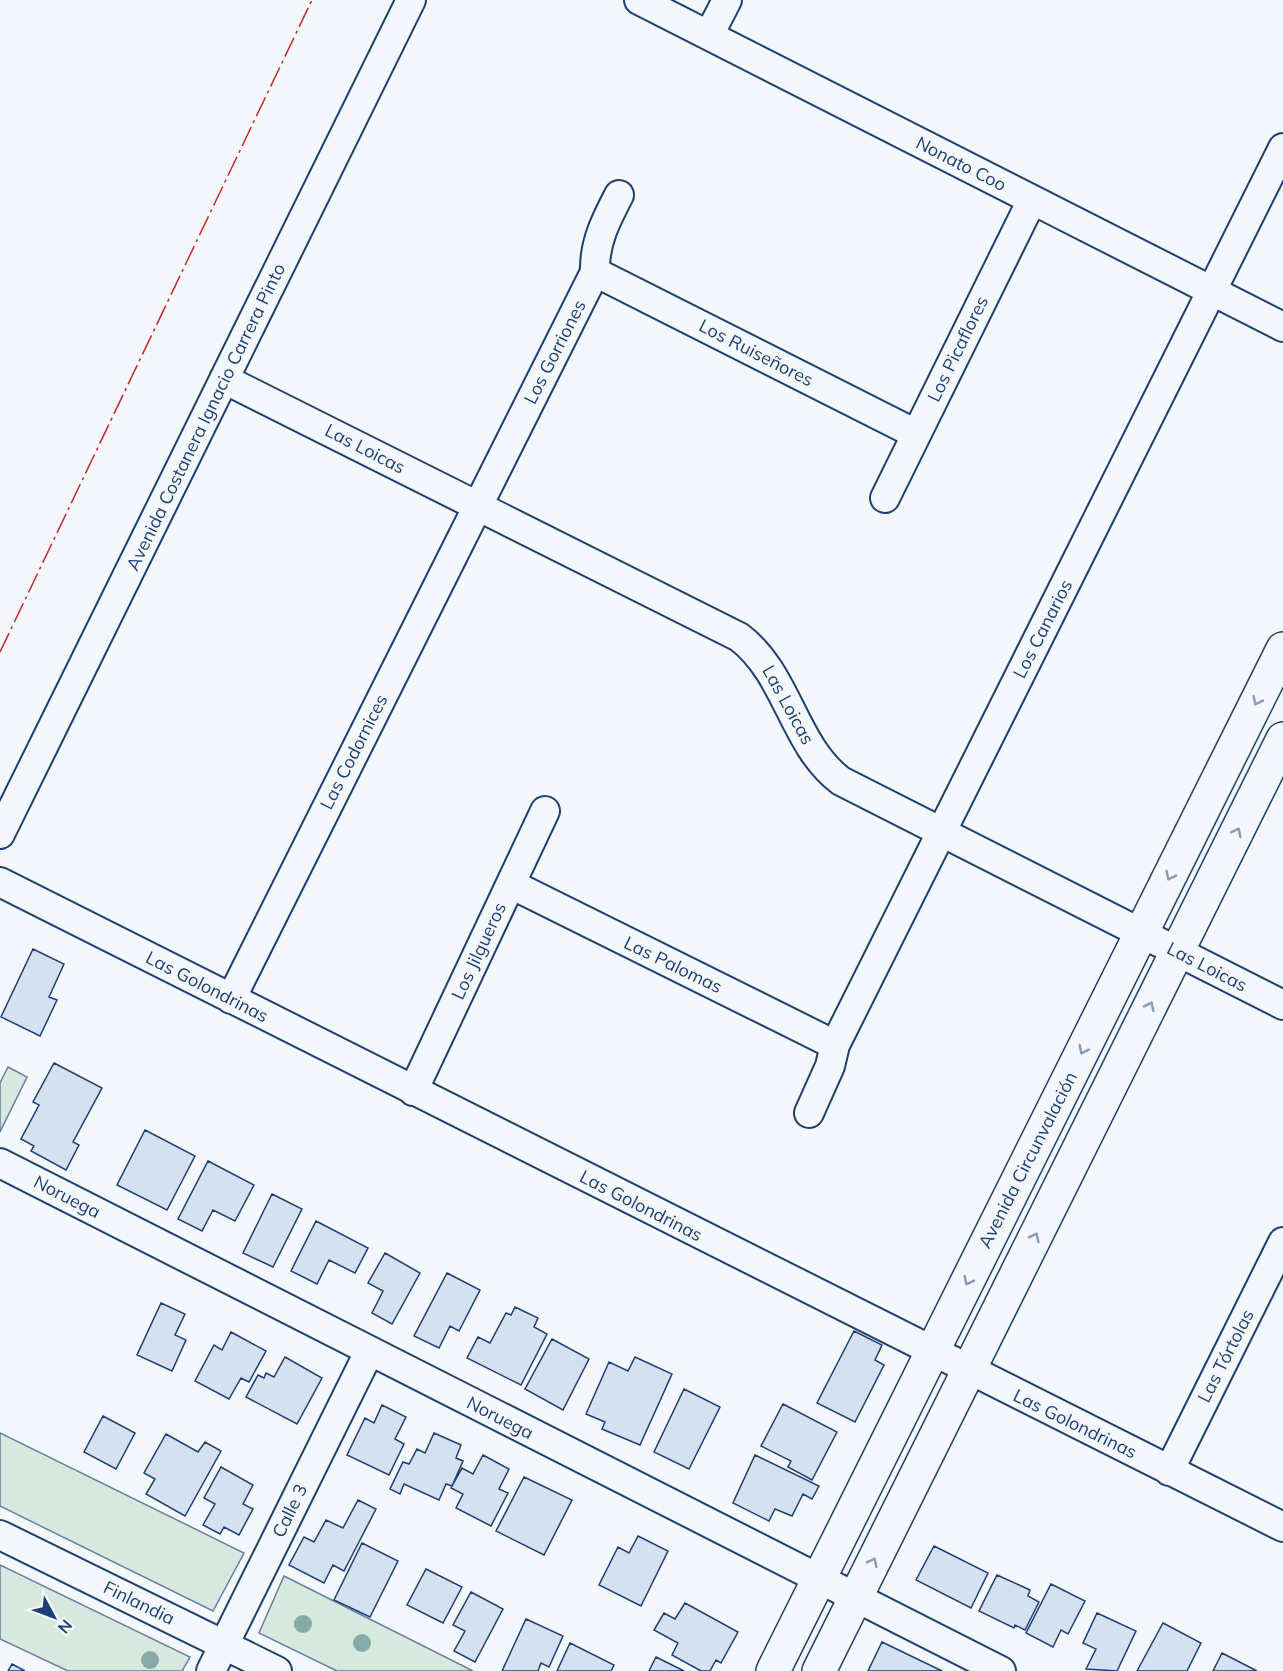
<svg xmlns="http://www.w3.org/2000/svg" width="1283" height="1671" viewBox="0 0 1283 1671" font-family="Mulish,sans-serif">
<rect width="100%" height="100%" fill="#f4f7fb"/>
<path fill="#d7e8df" stroke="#687fa3" stroke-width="1.5" d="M 8,1067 L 27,1077 L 0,1132 L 0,1083 Z
M 0,1433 L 244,1553 L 213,1611 L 0,1506 Z
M 0,1565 L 190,1657 L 182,1671 L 68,1671 L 0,1639 Z
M 284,1576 L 473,1671 L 337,1671 L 259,1633 Z"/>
<path fill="#d5e0f0" stroke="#1d3f73" stroke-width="1.5" d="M 33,949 L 64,964 L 49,997 L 57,1000 L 40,1036 L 1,1017 Z
M 54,1063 L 102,1088 L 73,1142 L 79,1145 L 66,1170 L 31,1151 L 34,1146 L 21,1139 L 39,1105 L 33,1102 Z
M 145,1130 L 195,1156 L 167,1210 L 117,1185 Z
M 208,1161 L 254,1185 L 235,1221 L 213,1210 L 202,1231 L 178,1219 Z
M 272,1194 L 302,1209 L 273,1267 L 243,1253 Z
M 316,1221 L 368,1248 L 355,1273 L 329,1260 L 317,1284 L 291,1271 Z
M 385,1253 L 420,1273 L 392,1324 L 372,1313 L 383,1291 L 368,1283 Z
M 447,1273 L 480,1290 L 459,1331 L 450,1326 L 439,1348 L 414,1336 Z
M 161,1303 L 185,1314 L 175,1335 L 186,1340 L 172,1371 L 137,1355 Z
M 515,1307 L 538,1318 L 534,1327 L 547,1334 L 521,1385 L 467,1358 L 478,1337 L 490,1343 L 506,1313 L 511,1315 Z
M 854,1331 L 882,1345 L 875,1360 L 884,1365 L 855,1422 L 817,1403 Z
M 231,1332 L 266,1351 L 249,1382 L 241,1378 L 229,1399 L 195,1381 L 214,1345 L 222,1350 Z
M 552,1339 L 589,1359 L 563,1410 L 525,1389 Z
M 285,1357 L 322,1378 L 297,1424 L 246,1397 L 258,1375 L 264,1378 L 266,1373 L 274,1377 Z
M 635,1357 L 672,1374 L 640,1445 L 602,1429 L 605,1422 L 586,1414 L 609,1362 L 628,1371 Z
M 684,1389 L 720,1407 L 689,1469 L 654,1452 Z
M 783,1404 L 837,1432 L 812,1480 L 788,1467 L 791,1461 L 761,1446 Z
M 382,1405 L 406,1417 L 395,1439 L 404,1444 L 389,1475 L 347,1455 L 365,1418 L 374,1423 Z
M 103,1416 L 135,1433 L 116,1469 L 84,1452 Z
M 434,1433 L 461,1445 L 456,1458 L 463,1461 L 452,1486 L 446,1484 L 439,1500 L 404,1484 L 400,1494 L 390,1489 L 403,1462 L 409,1464 L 417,1449 L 425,1453 Z
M 166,1434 L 198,1452 L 205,1442 L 221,1451 L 185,1516 L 146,1494 L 155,1479 L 144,1473 Z
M 483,1455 L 509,1469 L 499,1489 L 508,1493 L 491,1526 L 456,1508 L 463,1494 L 451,1488 L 462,1468 L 473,1474 Z
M 755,1455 L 819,1486 L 812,1499 L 803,1494 L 792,1516 L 775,1509 L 769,1521 L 733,1503 Z
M 221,1467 L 253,1485 L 243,1504 L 253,1509 L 239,1535 L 224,1527 L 220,1534 L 203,1525 L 215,1504 L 204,1498 Z
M 524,1477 L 572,1500 L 544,1555 L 496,1531 Z
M 358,1500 L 376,1509 L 344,1571 L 333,1565 L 324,1583 L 289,1565 L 304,1537 L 314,1542 L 326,1520 L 343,1528 Z
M 638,1536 L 668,1551 L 641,1606 L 599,1585 L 618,1547 L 629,1553 Z
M 362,1543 L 398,1561 L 370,1617 L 334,1600 Z
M 934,1546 L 988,1573 L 971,1608 L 916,1580 Z
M 426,1569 L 462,1587 L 443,1623 L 407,1605 Z
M 997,1575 L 1030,1590 L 1028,1596 L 1039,1602 L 1025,1630 L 1015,1625 L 1014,1628 L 979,1611 Z
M 1051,1584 L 1085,1601 L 1068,1634 L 1061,1630 L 1053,1647 L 1026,1633 Z
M 471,1592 L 503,1609 L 475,1662 L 454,1651 L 465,1631 L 453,1625 Z
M 685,1603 L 738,1632 L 721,1663 L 716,1660 L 710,1671 L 701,1671 L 672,1655 L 678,1643 L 654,1630 L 664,1613 L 675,1619 Z
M 1097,1613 L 1136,1631 L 1117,1671 L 1086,1669 L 1096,1649 L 1083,1643 Z
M 526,1619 L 563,1636 L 549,1667 L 541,1663 L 538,1671 L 502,1671 Z
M 1163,1623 L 1201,1643 L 1187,1671 L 1137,1671 Z
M 882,1642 L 942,1671 L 868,1671 Z
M 570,1643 L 614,1665 L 611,1671 L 557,1671 Z
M 1222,1653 L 1257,1671 L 1213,1671 Z
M 656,1657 L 684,1671 L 649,1671 Z
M 12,1664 L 25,1671 L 8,1671 Z"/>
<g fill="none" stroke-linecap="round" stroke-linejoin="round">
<defs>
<path id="minor" d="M 639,0 L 1283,327
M 709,35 L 727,0
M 595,272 L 916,434
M 224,379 L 739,637 C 788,674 793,745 841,781 L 1283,1005
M 885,498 L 1032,200
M 0,834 L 411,0
M 0,882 L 1283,1527
M 511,884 L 835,1045
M 231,999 L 595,272 C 594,243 606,220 619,195
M 413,1091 L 545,811
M 809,1113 L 830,1066 L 835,1045 L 1283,148
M 0,1163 L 1001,1671
M 1169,1471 L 1283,1242
M 0,1535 L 277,1671
M 211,1671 L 369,1352"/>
<path id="tertiary" d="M 773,1671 L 1283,649
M 819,1671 L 1283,739"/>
</defs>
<use href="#minor" stroke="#1d3f73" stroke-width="32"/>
<use href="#tertiary" stroke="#1d3f73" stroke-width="36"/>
<use href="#minor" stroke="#f4f7fb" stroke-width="28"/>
<use href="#tertiary" stroke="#f4f7fb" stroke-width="33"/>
<path stroke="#c62828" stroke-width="1.5" stroke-dasharray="21 4.5 3 4.5" stroke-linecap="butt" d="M 0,652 L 312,0"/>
</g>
<g fill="#86aba6">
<circle cx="303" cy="1624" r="9"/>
<circle cx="362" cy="1643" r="9"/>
<circle cx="150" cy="1660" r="9"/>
</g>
<defs><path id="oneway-chevron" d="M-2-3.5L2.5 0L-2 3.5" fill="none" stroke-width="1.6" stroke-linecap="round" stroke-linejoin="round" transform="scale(1.5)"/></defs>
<g stroke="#889bb7">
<use href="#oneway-chevron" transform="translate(1257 701) rotate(116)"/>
<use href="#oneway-chevron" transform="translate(1237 832) rotate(-63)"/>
<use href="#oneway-chevron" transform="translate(1170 876) rotate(116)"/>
<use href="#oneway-chevron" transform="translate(1150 1006) rotate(-64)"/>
<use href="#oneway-chevron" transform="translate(1083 1050) rotate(117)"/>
<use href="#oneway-chevron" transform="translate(1035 1237) rotate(-64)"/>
<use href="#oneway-chevron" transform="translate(968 1281) rotate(117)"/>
<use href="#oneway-chevron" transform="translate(873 1562) rotate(-64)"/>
</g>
<g text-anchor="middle" stroke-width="4.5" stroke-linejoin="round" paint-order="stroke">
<g font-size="18" fill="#1d3f73" stroke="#f4f7fb">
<text transform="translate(961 164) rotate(27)" y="6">Nonato Coo</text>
<text transform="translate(958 349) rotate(-64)" y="6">Los Picaflores</text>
<text transform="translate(555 352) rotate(-63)" y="6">Los Gorriones</text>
<text transform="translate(756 353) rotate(27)" y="6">Los Ruiseñores</text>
<text transform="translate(206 417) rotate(-64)" y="6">Avenida Costanera Ignacio Carrera Pinto</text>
<text transform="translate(365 449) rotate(27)" y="6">Las Loicas</text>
<text transform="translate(1043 629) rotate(-63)" y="6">Los Canarios</text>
<text transform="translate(788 705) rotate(61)" y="6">Las Loicas</text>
<text transform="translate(354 752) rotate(-63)" y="6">Las Codornices</text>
<text transform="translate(479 951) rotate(-65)" y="6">Los Jilgueros</text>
<text transform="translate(673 965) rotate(26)" y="6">Las Palomas</text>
<text transform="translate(1207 967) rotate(27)" y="6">Las Loicas</text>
<text transform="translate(207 987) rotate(27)" y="6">Las Golondrinas</text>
<text transform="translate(1028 1160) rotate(-63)" y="6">Avenida Circunvalación</text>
<text transform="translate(67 1197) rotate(27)" y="6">Noruega</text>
<text transform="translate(641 1206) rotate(27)" y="6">Las Golondrinas</text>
<text transform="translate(1226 1356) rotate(-63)" y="6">Las Tórtolas</text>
<text transform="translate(500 1418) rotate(27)" y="6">Noruega</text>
<text transform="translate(1075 1424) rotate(26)" y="6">Las Golondrinas</text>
<text transform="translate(290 1511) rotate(-64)" y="6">Calle 3</text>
<text transform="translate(139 1603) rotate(26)" y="6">Finlandia</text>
</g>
</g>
<g transform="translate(54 1617) rotate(131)" stroke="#f4f7fb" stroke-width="4.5" paint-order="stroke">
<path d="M0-4.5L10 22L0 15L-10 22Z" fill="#1d3f73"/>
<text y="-9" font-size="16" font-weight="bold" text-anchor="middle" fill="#1d3f73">N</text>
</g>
</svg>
